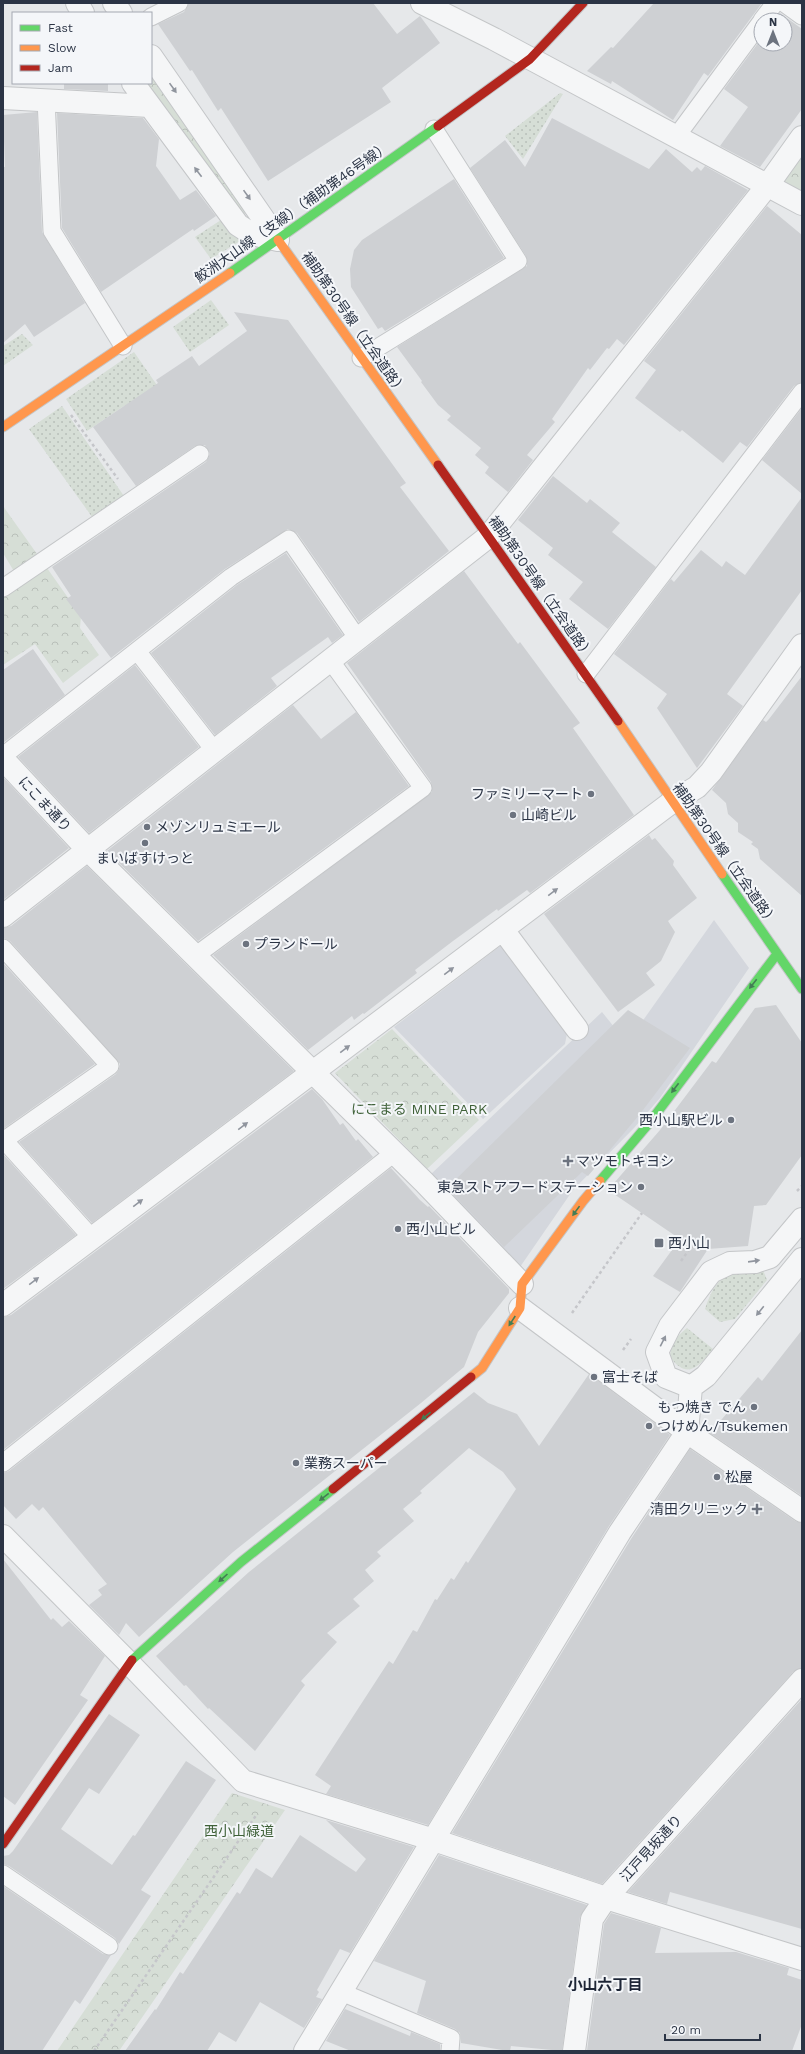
<svg xmlns="http://www.w3.org/2000/svg" width="805" height="2054" viewBox="0 0 805 2054" font-family="'Work Sans','Noto Sans JP',sans-serif">
<defs>
<pattern id="grass-dots" width="8" height="8" patternUnits="userSpaceOnUse"><rect width="8" height="8" fill="#d6ded6"/><path d="M2 2h.1M6 6h.1" fill="none" stroke="#b8bfb9" stroke-width="1.8" stroke-linecap="round"/></pattern>
<pattern id="park-crowns" width="20" height="18" patternUnits="userSpaceOnUse"><rect width="20" height="18" fill="#d6ded6"/><path d="M2 6a3 3 0 1 1 6 0M12 15a3 3 0 1 1 6 0" fill="none" stroke="#b8bfb9"/></pattern>
</defs>
<rect width="100%" height="100%" fill="#e6e8ea"/>
<path fill="#d4d7dd" d="M 714,920 L 749,968 L 660,1098 L 634,1128 L 573,1190 L 520,1267 L 430,1175 L 602,1012 L 627,1043 Z
M 503,944 L 568,1028 L 565,1044 L 483,1119 L 394,1027 Z"/>
<path fill="url(#grass-dots)" d="M 560,93 L 563,94 L 523,159 L 505,136 Z
M 224,218 L 240,241 L 211,259 L 195,237 Z
M 211,300 L 229,325 L 190,352 L 173,327 Z
M 22,334 L 33,345 L 3,366 L 3,346 Z
M 134,352 L 168,401 L 124,406 L 87,431 L 66,399 Z
M 62,406 L 126,499 L 95,521 L 29,429 Z
M 763,1270 L 767,1280 L 735,1319 L 720,1322 L 705,1309 C 717,1274 727,1271 763,1270 Z
M 687,1328 L 713,1349 C 699,1366 688,1381 670,1357 C 671,1343 676,1337 687,1328 Z"/>
<path fill="url(#park-crowns)" d="M 151,65 L 250,210 L 240,217 L 142,83 L 151,83 Z
M 802,146 L 802,191 L 779,179 Z
M 3,506 L 81,616 L 80,628 L 99,655 L 63,683 L 35,644 L 3,665 L 3,589 L 18,578 L 3,553 Z
M 392,1029 L 479,1120 L 427,1169 L 335,1073 Z
M 232,1793 L 285,1810 L 119,2051 L 57,2051 Z"/>
<path fill="#ced0d3" d="M 189,3 L 373,3 L 397,34 L 420,16 L 440,43 L 382,88 L 391,102 L 268,181 L 221,108 L 218,111 L 192,70 L 190,71 L 158,24 L 184,12 Z
M 654,3 L 762,3 L 708,76 L 704,73 L 673,120 L 612,81 L 611,84 L 587,71 L 611,47 L 613,48 Z
M 780,13 L 802,29 L 802,109 L 760,167 L 720,146 L 748,107 L 724,89 L 761,39 L 761,44 L 785,44 L 785,20 L 775,20 Z
M 64,83 L 108,83 L 108,91 L 64,89 Z
M 37,112 L 42,232 L 85,303 L 34,337 L 25,324 L 3,343 L 3,167 L 5,167 L 3,115 Z
M 57,113 L 143,118 L 159,139 L 156,166 L 180,200 L 196,190 L 216,216 L 194,231 L 193,229 L 101,292 L 62,228 Z
M 552,118 L 649,169 L 666,149 L 692,172 L 697,167 L 701,171 L 705,166 L 748,190 L 624,345 L 617,339 L 609,349 L 607,348 L 590,370 L 588,368 L 552,419 L 555,422 L 527,455 L 533,460 L 508,492 L 485,473 L 489,467 L 475,455 L 481,448 L 447,420 L 451,416 L 438,405 L 421,382 L 422,381 L 397,347 L 527,266 L 526,256 L 470,168 L 505,140 L 525,167 Z
M 454,179 L 504,258 L 385,331 L 382,327 L 378,329 L 351,287 L 350,269 L 354,250 L 362,240 Z
M 767,206 L 802,235 L 802,382 L 794,386 L 747,447 L 740,442 L 723,463 L 682,430 L 680,432 L 635,398 L 656,370 L 644,361 Z
M 234,312 L 288,320 L 406,483 L 400,487 L 449,551 L 359,622 L 297,533 L 288,529 L 225,569 L 111,658 L 66,599 L 71,596 L 52,567 L 206,462 L 210,454 L 205,445 L 195,446 L 136,486 L 93,427 L 158,383 L 156,380 L 192,356 L 199,366 L 247,331 Z
M 802,408 L 802,494 L 762,460 Z
M 553,476 L 587,503 L 590,499 L 620,523 L 612,532 L 656,567 L 608,629 L 569,599 L 583,582 L 548,555 L 553,548 L 518,520 Z
M 802,497 L 802,590 L 727,694 L 743,706 L 697,768 L 657,708 L 667,694 L 614,654 L 671,579 L 674,582 L 701,550 L 722,567 L 726,561 L 745,575 Z
M 286,553 L 343,635 L 332,643 L 328,637 L 271,678 L 277,686 L 215,735 L 151,653 L 237,585 Z
M 464,571 L 518,644 L 520,642 L 580,723 L 573,728 L 634,815 L 530,893 L 527,890 L 498,911 L 497,909 L 453,941 L 415,970 L 417,973 L 364,1014 L 363,1013 L 354,1020 L 352,1016 L 308,1050 L 213,955 L 432,792 L 431,782 L 347,663 Z
M 33,649 L 65,695 L 3,743 L 3,670 Z
M 135,665 L 199,747 L 89,833 L 18,757 Z
M 802,676 L 802,896 L 760,859 L 758,849 L 751,844 L 753,842 L 738,832 L 738,823 L 728,814 L 726,803 L 712,790 L 763,720 L 766,722 L 769,719 Z
M 293,705 L 321,739 L 356,712 L 409,786 L 198,941 L 107,851 Z
M 3,777 L 69,848 L 3,900 Z
M 649,835 L 652,840 L 655,838 L 674,861 L 673,865 L 697,898 L 668,921 L 675,932 L 661,961 L 646,973 L 655,985 L 618,1012 L 544,914 Z
M 87,866 L 294,1071 L 92,1223 L 19,1142 L 116,1074 L 119,1069 L 120,1064 L 10,941 L 3,938 L 3,928 L 11,926 Z
M 3,963 L 95,1064 L 3,1129 Z
M 776,1005 L 802,1043 L 802,1155 L 766,1205 L 754,1206 L 748,1246 L 708,1249 L 680,1292 L 653,1276 L 680,1239 L 608,1190 L 660,1130 L 712,1061 L 716,1063 L 755,1008 Z
M 628,1010 L 690,1048 L 640,1114 L 588,1176 L 582,1172 L 504,1247 L 447,1188 Z
M 312,1089 L 322,1099 L 340,1125 L 343,1123 L 356,1141 L 358,1139 L 373,1157 L 3,1450 L 3,1317 L 11,1315 Z
M 3,1154 L 76,1235 L 3,1289 Z
M 391,1168 L 420,1200 L 428,1207 L 429,1206 L 509,1289 L 509,1293 L 478,1332 L 464,1367 L 421,1403 L 233,1552 L 139,1637 L 126,1623 L 119,1635 L 89,1605 L 102,1595 L 98,1590 L 107,1584 L 43,1507 L 39,1511 L 32,1504 L 16,1519 L 3,1505 L 3,1473 L 9,1471 Z
M 802,1330 L 802,1496 L 710,1433 L 758,1377 L 762,1381 Z
M 589,1374 L 670,1435 L 609,1526 L 428,1825 L 326,1794 L 331,1786 L 315,1775 L 389,1661 L 393,1664 L 413,1630 L 417,1632 L 435,1599 L 437,1600 L 451,1578 L 454,1580 L 466,1561 L 468,1563 L 516,1489 L 503,1472 L 469,1448 L 420,1491 L 422,1493 L 403,1509 L 414,1521 L 377,1552 L 381,1556 L 365,1570 L 374,1581 L 353,1599 L 360,1606 L 327,1633 L 337,1642 L 301,1681 L 305,1685 L 255,1751 L 209,1708 L 208,1709 L 186,1685 L 184,1686 L 156,1656 L 249,1572 L 474,1392 L 488,1403 L 517,1414 L 539,1446 Z
M 690,1449 L 795,1521 L 802,1523 L 802,1668 L 793,1672 L 602,1884 L 452,1833 L 631,1539 Z
M 3,1559 L 51,1620 L 53,1618 L 62,1627 L 69,1621 L 105,1656 L 80,1695 L 88,1700 L 15,1805 L 3,1796 Z
M 802,1699 L 802,1929 L 670,1892 L 667,1904 L 628,1892 Z
M 109,1714 L 140,1735 L 99,1794 L 89,1788 L 61,1829 L 112,1865 L 133,1835 L 135,1836 L 186,1761 L 216,1780 L 141,1890 L 151,1896 L 119,1944 L 115,1938 L 9,1866 L 3,1864 L 3,1856 L 9,1855 L 13,1851 Z
M 326,1820 L 414,1847 L 350,1953 L 340,1949 L 317,1990 L 319,1992 L 316,1997 L 322,1999 L 304,2028 L 260,2002 L 236,2042 L 219,2032 L 207,2051 L 125,2051 L 155,2009 L 156,2010 L 180,1972 L 183,1974 L 237,1892 L 240,1894 L 256,1868 L 272,1878 L 300,1835 L 356,1872 L 366,1859 Z
M 439,1855 L 587,1905 L 580,1917 L 562,2051 L 511,2046 L 510,2051 L 508,2051 L 461,2043 L 460,2033 L 455,2029 L 417,2013 L 426,1981 L 374,1961 Z
M 3,1886 L 103,1954 L 111,1955 L 80,2004 L 75,2000 L 42,2051 L 3,2051 Z
M 611,1913 L 661,1928 L 655,1953 L 736,1952 L 789,1968 L 787,1975 L 802,1980 L 802,2024 L 792,2051 L 587,2051 L 604,1924 Z
M 345,2009 L 410,2036 L 411,2032 L 440,2044 L 440,2051 L 351,2051 L 326,2041 Z"/>
<g fill="none" stroke-linecap="round" stroke-linejoin="round">
<defs>
<path id="lane" d="M 784,3 L 802,16
M 151,17 L 179,3
M 762,20 L 775,3
M 46,99 L 52,231 L 123,346
M 676,137 L 761,22
M 361,358 L 518,261 L 434,129
M 3,588 L 200,454
M 137,651 L 214,750
M 586,674 L 802,392
M 3,756 L 231,577 L 289,539 L 358,639
M 3,948 L 110,1066 L 3,1141
M 195,956 L 423,788 L 330,660
M 3,1139 L 92,1238
M 3,1463 L 394,1153
M 3,1874 L 109,1946
M 341,1992 L 451,2038 L 450,2051"/>
<path id="street" d="M 77,3 L 83,13
M 114,3 L 121,13
M 422,3 L 494,39 L 802,204
M 151,56 L 278,240
M 133,83 L 238,225 L 252,234 L 278,240
M 3,98 L 150,106
M 3,759 L 87,849 L 424,1182 L 522,1284
M 3,916 L 488,537 L 767,186 L 802,137
M 503,930 L 577,1029
M 802,1219 L 770,1257 L 755,1262 L 730,1263 L 711,1272 L 670,1326 L 657,1352 L 666,1377 L 691,1387 L 706,1376 L 802,1259
M 3,1305 L 672,802 L 697,787 L 711,772 L 802,645
M 520,1308 L 687,1432 L 802,1511
M 3,1536 L 129,1663 L 243,1781 L 434,1840 L 606,1898 L 802,1959
M 305,2051 L 620,1532 L 687,1432 L 691,1387
M 574,2051 L 592,1919 L 606,1898 L 802,1680"/>
<path id="fast" d="M 230,273 L 438,126
M 722,874 L 802,989
M 600,1181 L 650,1122 L 777,954
M 132,1660 L 241,1562 L 333,1489"/>
<path id="slow" d="M 278,240 L 438,465
M 3,427 L 230,273
M 618,721 L 722,874
M 471,1377 L 482,1368 L 520,1308 L 522,1284 L 583,1201 L 600,1181"/>
<path id="jam" d="M 438,126 L 530,59 L 583,3
M 438,465 L 618,721
M 333,1489 L 471,1377
M 3,1844 L 132,1660"/>
</defs>
<use href="#lane" stroke="#c4c6c8" stroke-width="19"/>
<use href="#street" stroke="#c4c6c8" stroke-width="24"/>
<use href="#fast" stroke="#c4c6c8" stroke-width="11"/>
<use href="#slow" stroke="#c4c6c8" stroke-width="11"/>
<use href="#jam" stroke="#c4c6c8" stroke-width="11"/>
<path stroke="#c5c6ca" stroke-width="2.5" stroke-dasharray="3 3" stroke-linecap="butt" d="M 71,415 L 118,479
M 797,1191 L 802,1186
M 680,1239 L 691,1247
M 681,1261 L 691,1247 L 698,1246
M 572,1313 L 642,1213
M 623,1350 L 631,1339
M 94,2051 L 257,1814"/>
<use href="#lane" stroke="#f5f6f7" stroke-width="17"/>
<use href="#street" stroke="#f5f6f7" stroke-width="22"/>
<use href="#fast" stroke="#63d668" stroke-width="9"/>
<use href="#slow" stroke="#ff974d" stroke-width="9"/>
<use href="#jam" stroke="#b3261e" stroke-width="9"/>
</g>
<defs><path id="oneway-solid" d="M-6-.8H1V-3.2L6.5 0L1 3.2V.8H-6Z"/></defs>
<g fill="#90959e">
<use href="#oneway-solid" transform="translate(173 88) rotate(55)"/>
<use href="#oneway-solid" transform="translate(198 172) rotate(-127)"/>
<use href="#oneway-solid" transform="translate(247 195) rotate(55)"/>
<use href="#oneway-solid" transform="translate(553 892) rotate(-37)"/>
<use href="#oneway-solid" transform="translate(449 971) rotate(-37)"/>
<use href="#oneway-solid" transform="translate(345 1049) rotate(-37)"/>
<use href="#oneway-solid" transform="translate(243 1126) rotate(-37)"/>
<use href="#oneway-solid" transform="translate(138 1203) rotate(-37)"/>
<use href="#oneway-solid" transform="translate(754 1261) rotate(-8)"/>
<use href="#oneway-solid" transform="translate(34 1281) rotate(-37)"/>
<use href="#oneway-solid" transform="translate(760 1311) rotate(129)"/>
<use href="#oneway-solid" transform="translate(663 1341) rotate(-63)"/>
</g>
<g fill="#447d55">
<use href="#oneway-solid" transform="translate(753 984) rotate(128)"/>
<use href="#oneway-solid" transform="translate(675 1088) rotate(127)"/>
<use href="#oneway-solid" transform="translate(576 1211) rotate(126)"/>
<use href="#oneway-solid" transform="translate(512 1321) rotate(123)"/>
<use href="#oneway-solid" transform="translate(426 1416) rotate(141)"/>
<use href="#oneway-solid" transform="translate(324 1497) rotate(142)"/>
<use href="#oneway-solid" transform="translate(223 1578) rotate(138)"/>
</g>
<g fill="#6c737f" stroke="#f4f6f9" stroke-width="1.5">
<circle cx="591" cy="794" r="4"/>
<circle cx="513" cy="815" r="4"/>
<circle cx="147" cy="827" r="4"/>
<circle cx="145" cy="843" r="4"/>
<circle cx="246" cy="944" r="4"/>
<circle cx="731" cy="1120" r="4"/>
<path d="M566 1155h4v4h4v4h-4v4h-4v-4h-4v-4h4z"/>
<circle cx="641" cy="1187" r="4"/>
<circle cx="398" cy="1229" r="4"/>
<rect x="654" y="1238" width="10" height="10" rx="2"/>
<circle cx="594" cy="1377" r="4"/>
<circle cx="754" cy="1407" r="4"/>
<circle cx="649" cy="1426" r="4"/>
<circle cx="296" cy="1463" r="4"/>
<circle cx="717" cy="1477" r="4"/>
<path d="M755 1503h4v4h4v4h-4v4h-4v-4h-4v-4h4z"/>
</g>
<g text-anchor="middle" stroke-width="4" stroke-linejoin="round" paint-order="stroke">
<g font-size="14" fill="#2b3445" stroke="#f4f6f9">
<text transform="translate(292 212) rotate(-35)" y="5">鮫洲大山線（支線）（補助第46号線）</text>
<text transform="translate(354 323) rotate(55)" y="5">補助第30号線（立会道路）</text>
<text transform="translate(541 587) rotate(55)" y="5">補助第30号線（立会道路）</text>
<text transform="translate(45 804) rotate(47)" y="5">にこま通り</text>
<text transform="translate(725 854) rotate(55)" y="5">補助第30号線（立会道路）</text>
<text transform="translate(651 1848) rotate(-48)" y="5">江戸見坂通り</text>
</g>
<g font-size="14" fill="#2b3445" stroke="#f4f6f9" text-anchor="start">
<text x="583" y="799" text-anchor="end">ファミリーマート</text>
<text x="521" y="820">山崎ビル</text>
<text x="155" y="832">メゾンリュミエール</text>
<text x="145" y="863" text-anchor="middle">まいばすけっと</text>
<text x="254" y="949">プランドール</text>
<text x="723" y="1125" text-anchor="end">西小山駅ビル</text>
<text x="576" y="1166">マツモトキヨシ</text>
<text x="633" y="1192" text-anchor="end">東急ストアフードステーション</text>
<text x="406" y="1234">西小山ビル</text>
<text x="668" y="1248">西小山</text>
<text x="602" y="1382">富士そば</text>
<text x="746" y="1412" text-anchor="end">もつ焼き でん</text>
<text x="657" y="1431">つけめん/Tsukemen</text>
<text x="304" y="1468">業務スーパー</text>
<text x="725" y="1482">松屋</text>
<text x="748" y="1514" text-anchor="end">清田クリニック</text>
</g>
<g font-size="14" fill="#3f6138" stroke="#f4f6f9">
<text x="419" y="1114">にこまる MINE PARK</text>
<text x="239" y="1836">西小山緑道</text>
</g>
<g font-size="15" font-weight="bold" fill="#1d2536" stroke="#f4f6f9">
<text x="605" y="1990">小山六丁目</text>
</g>
</g>
<rect width="805" height="2054" fill="none" stroke="#2b3445" stroke-width="8"/>
<rect x="12" y="12" width="140" height="72" fill="#f4f6f9" stroke="#a4a8b1"/>
<rect x="20" y="25" width="20" height="6" fill="#63d668" stroke="#a4a8b1"/>
<text x="48" y="32" font-size="12" fill="#2b3445">Fast</text>
<rect x="20" y="45" width="20" height="6" fill="#ff974d" stroke="#a4a8b1"/>
<text x="48" y="52" font-size="12" fill="#2b3445">Slow</text>
<rect x="20" y="65" width="20" height="6" fill="#b3261e" stroke="#a4a8b1"/>
<text x="48" y="72" font-size="12" fill="#2b3445">Jam</text>
<g transform="translate(773 32)"><circle r="19" fill="#f4f6f9" stroke="#a4a8b1"/>
<path d="M0-3L7 15L0 10L-7 15Z" fill="#6c737f"/>
<text y="-6" font-size="11" font-weight="bold" text-anchor="middle" fill="#2b3445">N</text>
</g>
<path d="M665 2034v6h95v-6" fill="none" stroke="#2b3445" stroke-width="2"/>
<text x="671" y="2034" font-size="12" fill="#2b3445" stroke="#f4f6f9" stroke-width="3" paint-order="stroke">20 m</text>
</svg>
